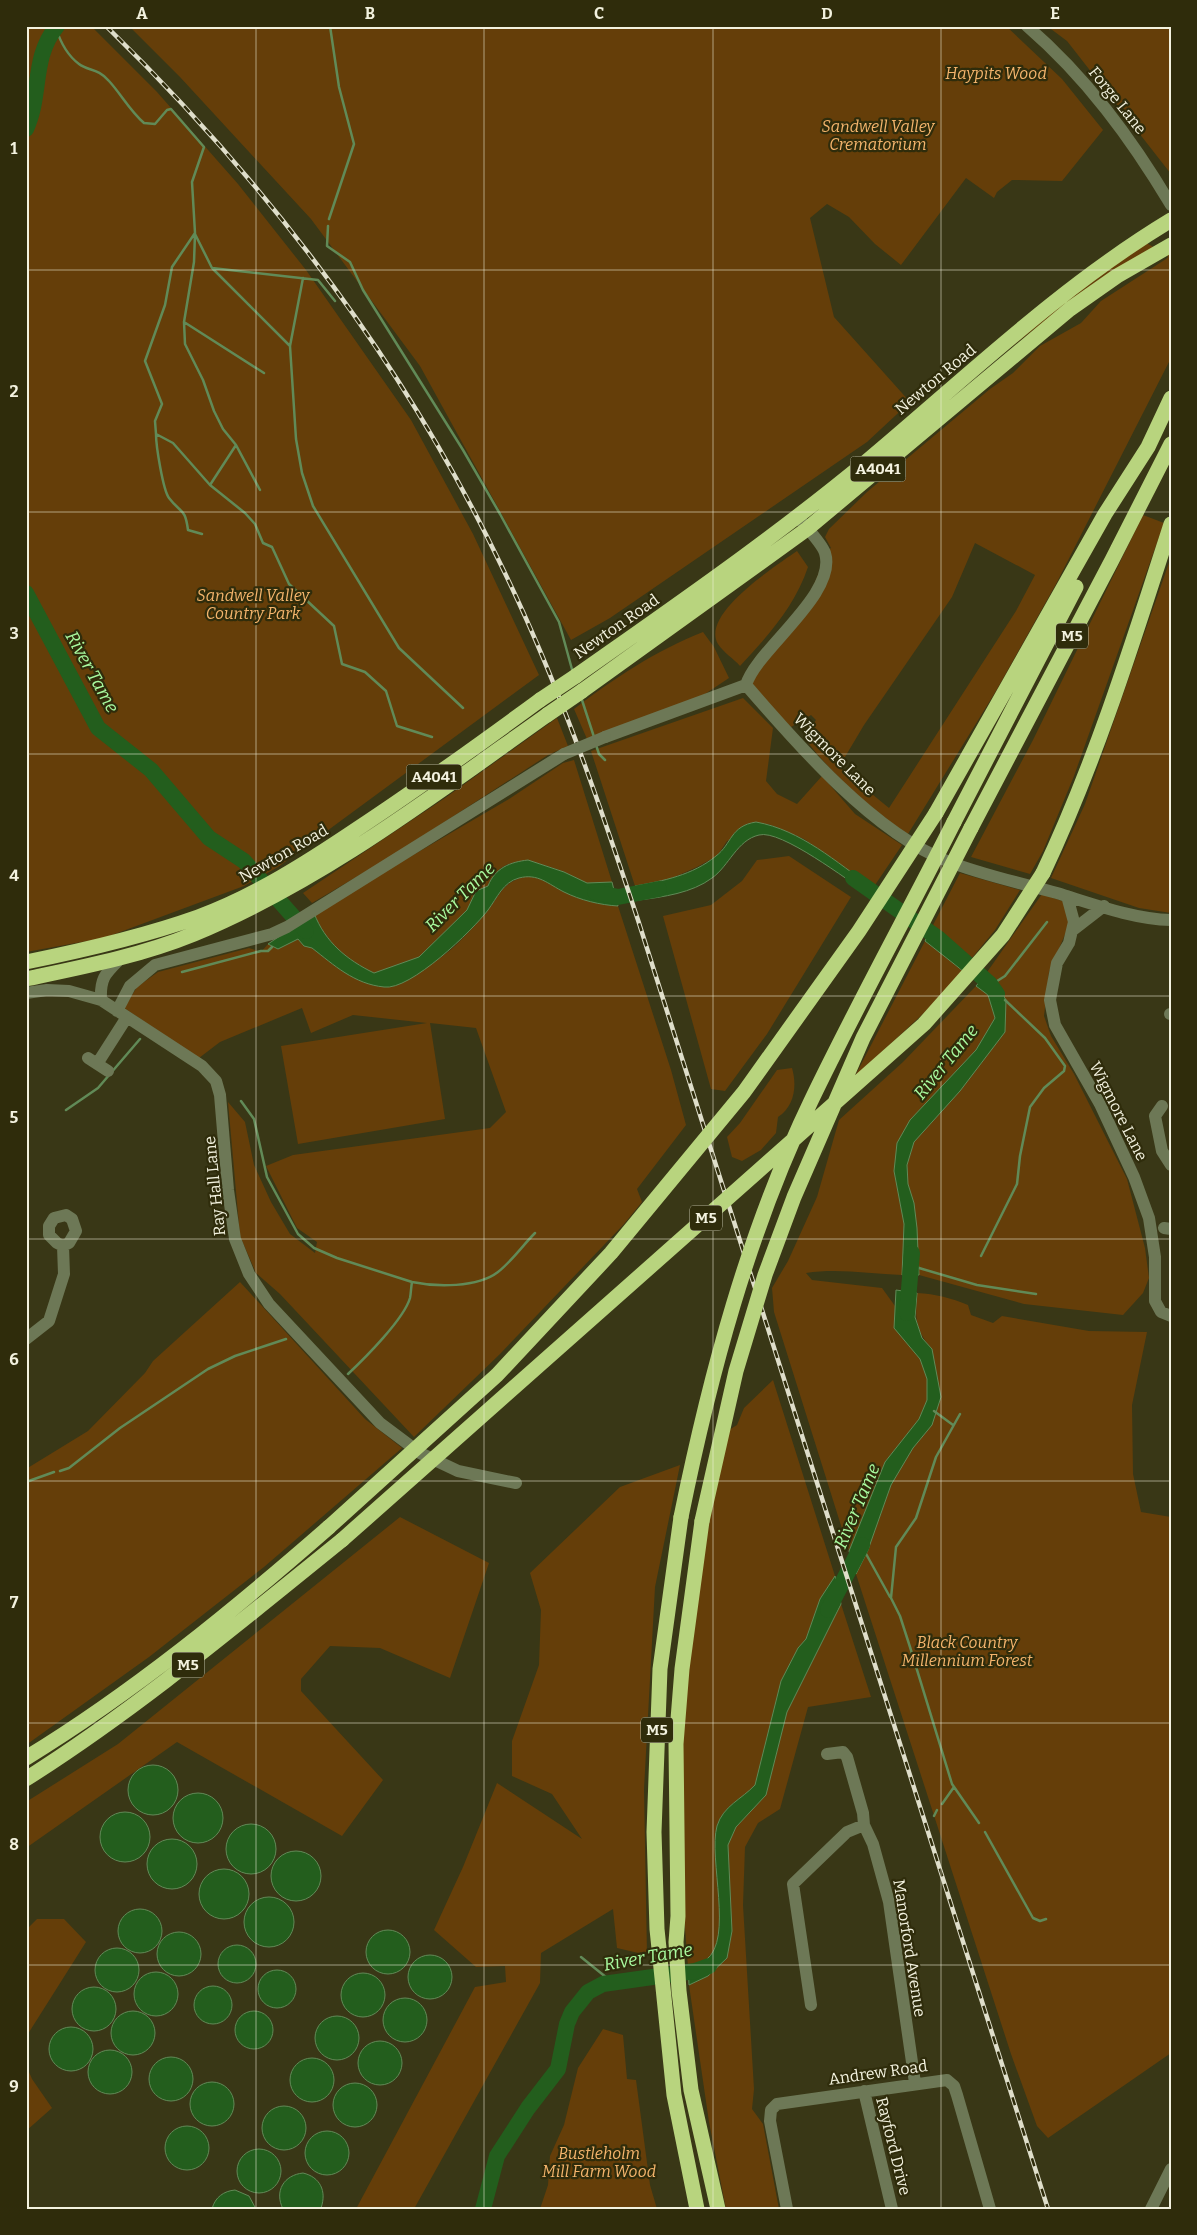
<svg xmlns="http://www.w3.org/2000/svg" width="1197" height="2235" viewBox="0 0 1197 2235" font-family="Bitter,serif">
<rect width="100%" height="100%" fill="#393716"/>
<path fill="#653e09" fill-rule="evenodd" d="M 26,26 L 91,26 L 157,92 L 238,184 L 306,270 L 411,420 L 473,534 L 539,675 L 278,867 L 244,886 L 104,938 L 26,952 Z
M 129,26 L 1006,26 L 1062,79 L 1103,130 L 1062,181 L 1012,180 L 997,192 L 994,198 L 966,178 L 901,265 L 875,244 L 849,217 L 827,204 L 810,218 L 834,317 L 910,402 L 867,442 L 610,618 L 571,640 L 420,366 L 311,219 L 180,77 Z
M 1047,26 L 1171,26 L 1171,174 L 1067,41 Z
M 1145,242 L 1155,248 C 1102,281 1049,316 1000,356 L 1060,301 Z
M 1171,251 L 1171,358 L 1056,584 L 996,691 L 908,834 C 875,813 826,769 804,737 L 816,720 L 811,715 L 791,727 L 753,688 L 751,678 L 798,624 L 828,550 L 831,548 L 825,537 L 829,529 L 867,492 L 990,389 L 1013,373 L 1040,346 L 1081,323 L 1101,301 L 1166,259 L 1168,257 L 1166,254 ZM 975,543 L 1035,575 L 1016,611 L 889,808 L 839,767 L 864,725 L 952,597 Z
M 1143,515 L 1164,523 L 1074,776 L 1043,851 L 1030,874 L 971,857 L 1033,740 Z
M 797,551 L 808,567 C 795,606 768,636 740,666 C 734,659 723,652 718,644 C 700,614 777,565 797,551 Z
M 1171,557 L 1171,913 L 1139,908 L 1051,878 L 1085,804 Z
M 703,632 L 714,647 L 729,678 L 702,696 L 587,739 L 574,709 C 613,679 657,650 703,632 Z
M 743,698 L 773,728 L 766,781 L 777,794 L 797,804 L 822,776 L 855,814 L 902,845 L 873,888 L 804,839 L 768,824 L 727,841 L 717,856 L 697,867 L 670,879 L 635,886 L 591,751 Z
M 557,718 L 568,746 L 548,755 L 392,856 L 312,903 L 303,893 L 445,798 Z
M 574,760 L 612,882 C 605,882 596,884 589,883 C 581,883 572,875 564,872 C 536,861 502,851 488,886 L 476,891 L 467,910 L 419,957 L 374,973 C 347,960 325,942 314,913 L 509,799 L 563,763 Z
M 789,856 L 851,897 L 767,1034 L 725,1091 L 711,1089 L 663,916 L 711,905 L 742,881 L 757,860 Z
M 960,873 L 1020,890 L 995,930 L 971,959 L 932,927 Z
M 531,875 C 562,887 583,905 618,906 L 671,1070 L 686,1125 L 637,1189 L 642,1202 L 624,1224 L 500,1354 L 414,1437 L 280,1294 L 256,1273 L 240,1236 L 228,1102 L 245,1122 L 254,1165 L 271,1202 L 290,1234 L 315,1253 L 317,1242 L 297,1228 L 266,1166 L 293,1155 L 490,1128 L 506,1112 L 476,1028 L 430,1023 L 445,1119 L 298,1144 L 281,1046 L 427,1023 L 353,1015 L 311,1033 L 302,1008 L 220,1042 L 199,1058 L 124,1008 L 137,987 L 158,972 L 249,948 L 261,952 L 268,944 L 278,949 L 298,939 L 304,946 L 312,948 L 341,970 L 405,980 C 425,968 446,956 462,939 C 471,930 480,920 488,910 C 503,890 504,881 531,875 Z
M 1042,894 L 1065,902 L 1069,925 L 1049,972 L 1044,1016 L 1051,1036 L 1074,1074 L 1127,1179 L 1145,1248 L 1149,1278 L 1143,1293 L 1123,1315 L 1024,1304 L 919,1275 L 914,1203 L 908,1184 L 907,1165 L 914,1142 L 960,1091 L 1005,1032 L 996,983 L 985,975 Z
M 925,941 L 963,971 L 942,996 L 854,1078 Z
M 976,986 L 988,995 L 995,1018 L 976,1050 L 910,1120 L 894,1171 L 904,1224 L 902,1275 C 870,1274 838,1268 806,1273 L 812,1280 L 882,1288 L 895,1306 L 895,1328 L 920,1359 L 927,1379 L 927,1400 L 919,1419 L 885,1462 L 849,1551 L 774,1312 L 772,1288 L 788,1261 L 817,1197 L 839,1120 L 903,1062 Z
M 792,1068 C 797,1085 795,1106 778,1117 L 776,1133 L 761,1150 L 742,1161 L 732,1157 L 727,1137 L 740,1123 L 777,1070 Z
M 240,1282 L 365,1419 L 402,1448 L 264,1567 L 149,1657 L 26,1745 L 26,1469 L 88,1431 L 145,1373 L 153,1361 Z
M 917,1293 C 936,1294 951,1298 968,1305 L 971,1315 L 993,1323 L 1002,1316 L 1089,1331 L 1147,1332 L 1132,1405 L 1133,1474 L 1141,1512 L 1171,1517 L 1171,2053 L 1048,2138 L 1037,2126 L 1011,2054 L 856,1574 L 868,1550 L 891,1485 L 913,1448 L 932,1425 L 932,1349 C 915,1330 915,1318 917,1293 Z
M 773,1380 L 835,1576 L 820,1599 L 806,1639 L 798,1648 L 781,1681 L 755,1785 C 742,1799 723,1806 717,1826 C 708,1859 734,1940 706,1960 C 702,1963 693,1964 688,1966 C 682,1896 679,1825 681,1755 C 684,1645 705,1536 729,1430 L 737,1425 L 744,1408 Z
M 680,1465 L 655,1587 L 644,1789 L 647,1955 L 617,1948 L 613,1909 L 541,1953 L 540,1983 L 414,2209 L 356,2209 L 475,1987 L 506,1982 L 505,1966 L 476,1967 L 434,1930 L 463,1867 L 497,1783 L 582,1839 L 552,1794 L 512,1776 L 512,1741 L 539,1665 L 541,1610 L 530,1573 L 620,1487 Z
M 400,1517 L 489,1563 L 450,1678 L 380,1648 L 330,1646 L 301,1679 L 301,1691 L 383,1780 L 342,1836 L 177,1742 L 26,1848 L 26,1802 L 118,1744 Z
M 841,1604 L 871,1697 L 808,1707 L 780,1809 L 758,1823 L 745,1847 L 743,1905 L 754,2089 L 752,2109 L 763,2124 L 779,2209 L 726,2209 L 709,2122 L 689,1985 L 708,1976 L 727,1958 L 732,1931 L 728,1845 L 736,1827 L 766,1795 L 787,1712 Z
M 37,1919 L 64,1919 L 86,1942 L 26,2037 L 26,1930 Z
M 603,2029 L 623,2035 L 627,2079 L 636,2080 L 650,2185 L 657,2209 L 540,2209 L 548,2185 L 550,2156 L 564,2125 L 578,2068 Z
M 26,2065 L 32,2079 L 52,2108 L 26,2131 Z"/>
<path fill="#235e1d" stroke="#618a57" d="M 756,822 C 801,830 836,862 873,888 L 869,894 C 848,881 781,829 759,835 C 737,840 729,866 712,878 C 692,893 663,897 639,900 L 635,886 C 663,881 693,875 716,856 C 732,844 730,826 756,822 Z
M 528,860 L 564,872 L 587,883 L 612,882 L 618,906 C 600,905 580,900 564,892 C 548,884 538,873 519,878 C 503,882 497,898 488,910 C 473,930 410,991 384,987 C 354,984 334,965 312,948 L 304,946 L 298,939 L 278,949 L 268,944 L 314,913 C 325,942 347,960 374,973 L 419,957 L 467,910 L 476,891 L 488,886 C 495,868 510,862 528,860 Z
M 932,927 L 971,959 L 963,971 L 925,941 Z
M 985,975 L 996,983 L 1006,1000 L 1005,1032 L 960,1091 L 914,1142 L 907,1165 L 908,1184 L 914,1203 L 917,1228 L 919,1275 L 902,1275 L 904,1224 L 894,1171 L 897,1143 L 910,1120 L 976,1050 L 995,1018 L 988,995 L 976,986 Z
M 896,1290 L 917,1293 L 915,1317 L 922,1338 L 932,1349 L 941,1397 L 932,1425 L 913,1448 L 891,1485 L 868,1550 L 856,1574 L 849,1551 L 885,1462 L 919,1419 L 927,1400 L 927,1379 L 920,1359 L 894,1328 Z
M 835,1576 L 841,1604 L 787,1712 L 766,1795 L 736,1827 L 728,1845 L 732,1931 L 727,1958 L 708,1976 L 689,1985 L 688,1966 C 693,1964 702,1963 706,1960 C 734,1939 708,1859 717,1826 C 723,1806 742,1799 755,1785 L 781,1681 L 798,1648 L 806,1639 L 820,1599 Z
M128 1790a25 25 0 1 1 50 0a25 25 0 1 1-50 0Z
M173 1818a25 25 0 1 1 50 0a25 25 0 1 1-50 0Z
M100 1837a25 25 0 1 1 50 0a25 25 0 1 1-50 0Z
M226 1849a25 25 0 1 1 50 0a25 25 0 1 1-50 0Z
M147 1864a25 25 0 1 1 50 0a25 25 0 1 1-50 0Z
M271 1876a25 25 0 1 1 50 0a25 25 0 1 1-50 0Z
M199 1894a25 25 0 1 1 50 0a25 25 0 1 1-50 0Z
M244 1922a25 25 0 1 1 50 0a25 25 0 1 1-50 0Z
M118 1931a22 22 0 1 1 44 0a22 22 0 1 1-44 0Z
M366 1952a22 22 0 1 1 44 0a22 22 0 1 1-44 0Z
M157 1954a22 22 0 1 1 44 0a22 22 0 1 1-44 0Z
M218 1964a19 19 0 1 1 38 0a19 19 0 1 1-38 0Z
M95 1970a22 22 0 1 1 44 0a22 22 0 1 1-44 0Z
M408 1977a22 22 0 1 1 44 0a22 22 0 1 1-44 0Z
M258 1989a19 19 0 1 1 38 0a19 19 0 1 1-38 0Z
M134 1994a22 22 0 1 1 44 0a22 22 0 1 1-44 0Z
M341 1995a22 22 0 1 1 44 0a22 22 0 1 1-44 0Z
M194 2005a19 19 0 1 1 38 0a19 19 0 1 1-38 0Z
M72 2009a22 22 0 1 1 44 0a22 22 0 1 1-44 0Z
M383 2020a22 22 0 1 1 44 0a22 22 0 1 1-44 0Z
M235 2030a19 19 0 1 1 38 0a19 19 0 1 1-38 0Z
M111 2033a22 22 0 1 1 44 0a22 22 0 1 1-44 0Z
M315 2038a22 22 0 1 1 44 0a22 22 0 1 1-44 0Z
M49 2049a22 22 0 1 1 44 0a22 22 0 1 1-44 0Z
M358 2063a22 22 0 1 1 44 0a22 22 0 1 1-44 0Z
M88 2072a22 22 0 1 1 44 0a22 22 0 1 1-44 0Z
M149 2079a22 22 0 1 1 44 0a22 22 0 1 1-44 0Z
M290 2080a22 22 0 1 1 44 0a22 22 0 1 1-44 0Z
M190 2104a22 22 0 1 1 44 0a22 22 0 1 1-44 0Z
M333 2105a22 22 0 1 1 44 0a22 22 0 1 1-44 0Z
M262 2128a22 22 0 1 1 44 0a22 22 0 1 1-44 0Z
M165 2148a22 22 0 1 1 44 0a22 22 0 1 1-44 0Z
M305 2153a22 22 0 1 1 44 0a22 22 0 1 1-44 0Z
M237 2171a22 22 0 1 1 44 0a22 22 0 1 1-44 0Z
M 303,2173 C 320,2177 327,2191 321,2208 L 283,2209 C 274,2191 284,2175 303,2173 Z
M 235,2190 L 249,2196 L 256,2209 L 212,2209 C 215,2197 224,2191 235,2190 Z"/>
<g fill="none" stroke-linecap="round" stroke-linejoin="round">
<path stroke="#618a57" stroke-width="2.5" d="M 56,28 C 60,41 67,55 79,64 C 88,71 98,68 109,81 C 121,94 130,111 144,123 L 155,124 L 167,110 L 171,109 L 204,147 L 192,182 L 195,233 L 172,267 L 165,305 L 145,361 L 162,404 L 155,421 L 156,434 L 173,443 L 210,485 L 245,513 L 255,524 L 263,543 L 272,547 L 289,584 L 334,626 L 342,664 L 365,672 L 386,691 L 397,726 L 432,737
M 329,219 L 354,144 L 339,87 L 330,26
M 328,226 L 327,246 L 350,262 L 363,290 L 463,450 L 500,514 L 559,622 L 573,673
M 195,234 L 194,262 L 184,322 L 264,373
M 195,234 L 212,268 L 318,280 L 335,301
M 213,269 L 290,346
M 303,278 L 290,346 L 296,439 L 302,473 L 313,506 L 399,648 L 463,708
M 184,322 L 185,344 L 203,380 L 214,411 L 223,429 L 236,445 L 260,490
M 156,434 C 156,446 163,490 169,498 C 181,514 185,507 188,530 L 202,534
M 210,485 L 236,445
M 581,697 L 594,737
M 596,745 L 599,754 L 605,760
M 182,972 L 261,951 L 268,951 L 272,947
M 994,983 L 1005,976 L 1047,922
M 241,1101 L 254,1119 L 267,1177 L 298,1234 L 314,1248 L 337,1258 L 412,1282 C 411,1287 411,1293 410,1298 C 404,1319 365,1358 348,1374
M 66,1110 L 98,1088 L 140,1039
M 981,1256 L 1017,1184 L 1020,1156 L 1030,1107 L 1044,1088 L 1064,1071 L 1065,1066 L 1045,1038 L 1005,1000
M 919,1268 L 977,1285 L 1036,1294
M 412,1282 C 436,1287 477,1288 498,1272 C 512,1261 523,1245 535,1233
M 934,1411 L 953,1425
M 960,1414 L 936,1457 L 916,1518 L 896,1547 L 891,1598 L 900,1616 L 910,1647 L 952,1784 L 979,1823
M 60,1471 L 69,1468 L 120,1428 L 208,1369 L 235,1356 L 286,1339
M 26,1482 L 54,1472
M 865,1552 L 890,1597
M 942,1804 L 954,1787
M 934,1816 L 937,1810
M 985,1832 L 1033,1918 L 1040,1921 L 1046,1919
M 581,1957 L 612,1982"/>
<path stroke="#235e1d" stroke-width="16" d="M 26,129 C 42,95 31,58 57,26
M 26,593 L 98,728 L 151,770 L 209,838 L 244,861 L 306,931
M 853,878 L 938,938 L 990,984 L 997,994
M 595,892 L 618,897 L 659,889
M 907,1313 L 912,1253
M 828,1610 L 862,1545
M 483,2209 L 497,2156 L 528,2108 L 558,2069 L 567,2024 L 572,2012 L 588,1992 L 603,1984 L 695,1971 L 709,1966"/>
<path stroke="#6d7856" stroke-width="12" d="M 1027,26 C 1086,77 1131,138 1171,205
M 797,516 C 804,525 822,543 825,553 C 838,594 756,650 746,685 C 797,744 874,833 947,861 C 982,875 1021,883 1057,893 C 1093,904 1133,919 1171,920
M 605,737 L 746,685
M 1067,896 L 1074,922 L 1069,943 L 1057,963 L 1050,1000 L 1055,1025 L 1100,1104 L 1134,1177 L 1149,1218 L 1155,1257 L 1155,1301 L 1161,1312 L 1171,1316
M 1073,930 L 1104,906
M 26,993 L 47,990 L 69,991 L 101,1000 L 202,1066 L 216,1081 L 220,1095 L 228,1190 L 235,1239 L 249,1274 L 269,1304 L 380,1423 L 420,1453 L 458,1471 L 516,1483
M 101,1000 C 100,978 105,974 120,959
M 117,1011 L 130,986 L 155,965 L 272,934 L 287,927 L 564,754
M 1170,1014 L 1171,1014
M 88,1058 L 108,1071
M 97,1064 L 127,1017
M 1162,1106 L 1155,1116 L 1162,1151 L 1171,1165
M 66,1215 L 72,1219 L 76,1231 L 69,1243 L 63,1246 L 57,1243 L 49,1235 L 49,1226 L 54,1218 Z
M 1164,1228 L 1171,1229
M 26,1339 L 49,1321 L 64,1274 L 63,1246
M 827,1754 L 843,1752 L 847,1757 L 863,1813 L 864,1825 L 873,1844 L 889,1902 L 915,2083
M 811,2005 L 793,1884 L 847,1832 L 864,1825
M 864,2091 L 892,2209
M 787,2209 L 770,2121 L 771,2110 L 777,2104 L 947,2080 L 954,2086 L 957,2095 L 990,2209
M 1151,2209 L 1171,2169"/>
<path stroke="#b8d47e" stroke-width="15" d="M 576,676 C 674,607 774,538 867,461 C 966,378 1060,287 1171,220
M 582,691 L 807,529 L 1070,309 L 1117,276 L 1171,245
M 936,813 L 1105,514 L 1148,447 L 1171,398
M 954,822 L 1076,587
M 971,828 L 1112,560 L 1171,444
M 1043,873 C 1096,761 1133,642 1171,524
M 26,962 C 85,950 142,937 198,917 C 255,896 308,862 357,829 C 419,788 480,744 540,700
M 26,979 C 83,967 140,956 194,934 C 322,881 434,795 547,715
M 681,1517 L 660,1669 L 654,1832 L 657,1929 L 674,2095 L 697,2209
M 702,1521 L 682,1669 L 676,1744 L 678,1916 L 676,1942 L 679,1991 L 691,2090 L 718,2209
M 26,1758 C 134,1692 234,1610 329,1527
M 26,1779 C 138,1708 239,1623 342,1540"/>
<defs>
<path id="rail" d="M 106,26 C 266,182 404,363 501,565 C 557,679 598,799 638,920 L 1048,2209"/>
</defs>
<use href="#rail" stroke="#dfdeca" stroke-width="4.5"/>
<use href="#rail" stroke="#2f2c0b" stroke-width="2.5" stroke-dasharray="8" stroke-linecap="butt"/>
<path stroke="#6d7856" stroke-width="12" d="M 564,754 L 605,737"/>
<path stroke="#b8d47e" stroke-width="15" d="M 540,700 L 576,676
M 547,715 L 582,691
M 681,1517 C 710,1375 748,1232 811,1101 C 856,1007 907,915 954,822
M 702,1521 L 736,1371 L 765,1275 L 794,1197 L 863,1038 L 971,828
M 329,1527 L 497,1375 L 611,1253 L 744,1092 L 859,931 L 936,813
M 342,1540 L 924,1024 L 1003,935 L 1043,873"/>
</g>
<path fill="none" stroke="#f3f2df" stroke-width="1" stroke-opacity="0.55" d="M 256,26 L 256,2209M 484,26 L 484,2209M 713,26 L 713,2209M 941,26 L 941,2209M 26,270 L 1171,270M 26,512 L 1171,512M 26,754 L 1171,754M 26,996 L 1171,996M 26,1239 L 1171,1239M 26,1481 L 1171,1481M 26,1723 L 1171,1723M 26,1965 L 1171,1965"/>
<g text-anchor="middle" stroke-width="4.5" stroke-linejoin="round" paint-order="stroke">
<g fill="#2f2c0b" stroke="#b8b79f" stroke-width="1">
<rect x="850.5" y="456.5" width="55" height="25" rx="4"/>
<rect x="1056" y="623.5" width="32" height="25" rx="4"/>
<rect x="406.5" y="764.5" width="55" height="25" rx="4"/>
<rect x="690" y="1205.5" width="32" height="25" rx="4"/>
<rect x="172" y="1652.5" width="32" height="25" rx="4"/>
<rect x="641" y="1717.5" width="32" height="25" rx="4"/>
</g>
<g font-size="15" font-weight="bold" fill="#f3f2df">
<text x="878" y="474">A4041</text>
<text x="1072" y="641">M5</text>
<text x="434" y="782">A4041</text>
<text x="706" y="1223">M5</text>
<text x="188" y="1670">M5</text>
<text x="657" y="1735">M5</text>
</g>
<g font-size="16" font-style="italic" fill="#f4b46c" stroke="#2f2c0b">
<text x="996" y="79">Haypits Wood</text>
<text x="878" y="132">Sandwell Valley<tspan x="878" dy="18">Crematorium</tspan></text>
<text x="253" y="601">Sandwell Valley<tspan x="253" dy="18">Country Park</tspan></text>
<text x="967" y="1648">Black Country<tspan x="967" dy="18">Millennium Forest</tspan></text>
<text x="599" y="2159">Bustleholm<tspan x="599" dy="18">Mill Farm Wood</tspan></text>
</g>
<g font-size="16" fill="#f3f2df" stroke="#2f2c0b">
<text transform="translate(1118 100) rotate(51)" y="6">Forge Lane</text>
<text transform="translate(935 379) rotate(-40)" y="6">Newton Road</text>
<text transform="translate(616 626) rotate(-35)" y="6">Newton Road</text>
<text transform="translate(835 754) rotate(45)" y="6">Wigmore Lane</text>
<text transform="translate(283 853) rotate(-30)" y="6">Newton Road</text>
<text transform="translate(1119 1111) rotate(63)" y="6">Wigmore Lane</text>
<text transform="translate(214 1186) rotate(-96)" y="6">Ray Hall Lane</text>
<text transform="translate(910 1948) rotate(81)" y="6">Manorford Avenue</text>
<text transform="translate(878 2072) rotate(-8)" y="6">Andrew Road</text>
<text transform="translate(894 2146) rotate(76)" y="6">Rayford Drive</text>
</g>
<g font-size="18" font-style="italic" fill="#a9fb9f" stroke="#2f2c0b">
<text transform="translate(92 672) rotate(61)" y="6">River Tame</text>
<text transform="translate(460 897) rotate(-45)" y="6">River Tame</text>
<text transform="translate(946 1062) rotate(-51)" y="6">River Tame</text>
<text transform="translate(857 1506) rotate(-67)" y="6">River Tame</text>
<text transform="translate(648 1957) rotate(-10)" y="6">River Tame</text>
</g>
</g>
<rect width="1197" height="2235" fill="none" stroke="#2f2c0b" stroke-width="55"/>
<rect x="28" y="28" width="1142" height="2180" fill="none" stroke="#f3f2df" stroke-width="2"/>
<g font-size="16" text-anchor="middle" font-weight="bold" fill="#f3f2df">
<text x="142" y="19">A</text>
<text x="370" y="19">B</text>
<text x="599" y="19">C</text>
<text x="827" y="19">D</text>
<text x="1055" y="19">E</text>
<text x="14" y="154">1</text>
<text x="14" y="397">2</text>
<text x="14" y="639">3</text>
<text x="14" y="881">4</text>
<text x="14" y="1123">5</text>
<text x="14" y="1365">6</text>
<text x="14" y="1608">7</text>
<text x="14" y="1850">8</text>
<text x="14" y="2092">9</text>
</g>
</svg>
